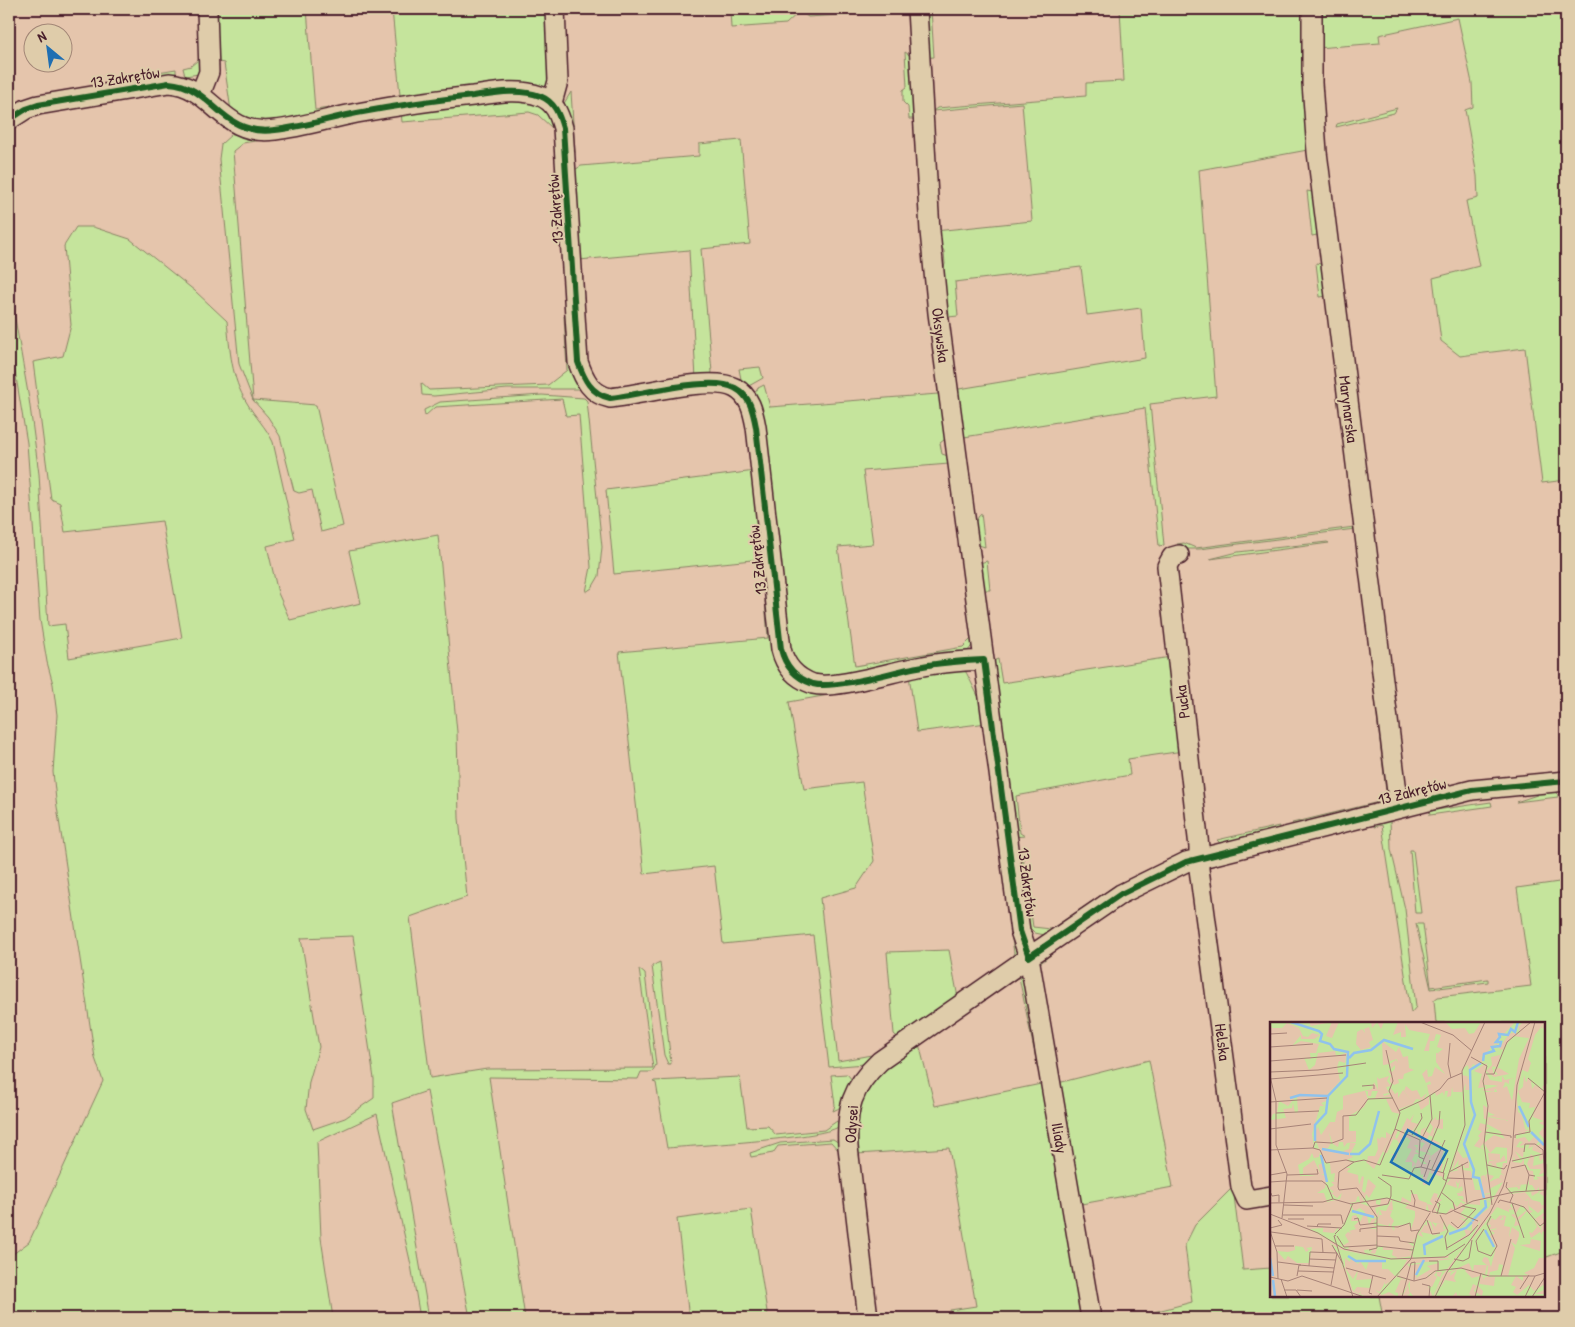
<svg xmlns="http://www.w3.org/2000/svg" width="1575" height="1327" viewBox="0 0 1575 1327" font-family="'Patrick Hand',sans-serif">
<rect width="100%" height="100%" fill="#e5c5ac"/>
<filter id="ink" filterUnits="userSpaceOnUse"><feTurbulence type="fractalNoise" baseFrequency=".02" numOctaves="2"/><feDisplacementMap in="SourceGraphic" scale="10" xChannelSelector="R" yChannelSelector="G"/><feConvolveMatrix kernelMatrix="1 2 1 2 8 2 1 2 1" color-interpolation-filters="sRGB"/></filter>
<g filter="url(#ink)">
<path fill="#c5e49c" stroke="#888264" fill-rule="evenodd" d="M 210,9 L 307,9 L 315,110 L 329,108 L 315,115 L 254,124 L 231,111 L 224,63 L 213,61 Z
M 392,9 L 550,9 L 550,82 L 544,87 L 534,89 L 385,102 L 384,98 L 400,95 Z
M 730,9 L 906,9 L 901,11 L 808,17 L 800,11 L 786,24 L 731,28 Z
M 921,9 L 931,9 L 934,57 L 923,58 Z
M 1120,9 L 1304,9 L 1313,149 L 1199,170 L 1216,396 L 1150,404 L 1164,545 L 1159,546 L 1145,408 L 958,438 L 953,390 L 1145,358 L 1141,308 L 1087,315 L 1081,267 L 955,282 L 958,316 L 948,317 L 939,283 L 945,264 L 944,251 L 936,237 L 935,231 L 1032,221 L 1022,103 L 933,111 L 937,108 L 1086,96 L 1086,83 L 1124,81 Z
M 1317,9 L 1566,9 L 1566,480 L 1542,483 L 1525,348 L 1460,356 L 1441,341 L 1433,278 L 1479,266 L 1466,201 L 1478,198 L 1477,176 L 1465,110 L 1473,107 L 1472,83 L 1458,18 L 1379,35 L 1380,43 L 1317,48 Z
M 905,52 L 911,56 L 915,119 L 909,119 L 908,107 L 903,102 L 903,90 L 907,87 Z
M 205,54 L 199,74 L 185,76 L 183,68 L 191,66 Z
M 176,69 L 176,76 L 125,82 L 123,78 Z
M 571,92 L 575,153 L 570,149 L 563,105 Z
M 509,97 L 543,105 L 557,128 L 552,128 L 538,115 L 529,112 L 402,122 L 401,111 Z
M 1397,108 L 1394,113 L 1336,127 L 1337,124 Z
M 327,124 L 328,129 L 243,143 L 233,151 L 253,400 L 316,405 L 343,526 L 321,532 L 312,490 L 299,493 L 294,491 L 280,436 L 268,417 L 253,400 L 239,364 L 219,159 L 221,144 L 232,134 Z
M 741,140 L 750,244 L 701,249 L 712,372 L 711,376 L 696,379 L 689,250 L 579,260 L 573,171 L 581,166 L 699,156 L 699,144 Z
M 1307,191 L 1317,193 L 1322,234 L 1312,236 Z
M 76,227 L 93,227 L 130,239 L 195,291 L 227,321 C 230,350 231,378 247,403 C 255,417 266,427 273,442 L 295,539 L 267,546 L 278,593 L 290,620 L 361,603 L 349,551 L 438,535 L 457,732 L 459,818 L 467,897 L 410,917 L 430,1078 L 487,1069 L 653,1068 L 639,969 L 645,974 L 656,1065 L 652,1072 L 641,1072 L 638,1079 L 489,1077 L 525,1318 L 470,1318 L 427,1091 L 392,1103 L 429,1318 L 420,1318 L 411,1265 L 377,1114 L 317,1142 L 321,1238 L 333,1318 L 9,1318 L 9,1257 L 29,1242 L 103,1081 L 95,1058 L 56,800 L 53,772 L 57,715 L 53,684 L 47,662 L 40,620 L 27,443 L 9,335 L 9,284 L 29,399 L 39,474 L 48,626 L 65,624 L 69,658 L 182,638 L 162,521 L 65,532 L 60,503 L 51,499 L 33,362 L 63,356 L 71,325 L 64,246 ZM 353,936 L 374,1079 L 374,1098 L 345,1118 L 313,1129 L 306,1109 L 309,1082 L 319,1047 L 301,938 Z
M 1316,263 L 1325,265 L 1327,296 L 1320,297 Z
M 564,316 L 570,325 L 583,389 L 507,389 L 434,396 L 422,395 L 421,383 L 429,390 L 548,385 L 567,370 Z
M 935,364 L 939,367 L 949,436 L 940,443 L 942,454 L 948,456 L 949,464 L 863,471 L 873,544 L 838,547 L 855,666 L 963,647 L 972,638 L 973,644 L 968,651 L 820,680 L 791,660 L 754,395 L 758,388 L 764,385 L 770,407 L 938,394 Z
M 760,367 L 763,378 L 747,387 L 742,384 L 739,369 Z
M 542,395 L 584,398 L 587,401 L 602,547 L 599,576 L 592,588 L 586,592 L 591,567 L 579,415 L 566,416 L 562,399 L 435,407 L 425,416 L 424,410 L 440,402 Z
M 755,471 L 762,559 L 614,574 L 606,490 Z
M 1350,493 L 1354,494 L 1355,529 L 1200,549 L 1182,549 L 1177,544 L 1184,543 L 1196,548 L 1354,527 Z
M 981,513 L 985,547 L 975,544 L 973,525 Z
M 1327,542 L 1329,543 L 1210,559 L 1238,552 Z
M 987,561 L 990,590 L 983,590 L 979,563 Z
M 1363,599 L 1367,599 L 1390,802 L 1296,828 L 1292,823 L 1387,800 Z
M 765,601 L 769,603 L 773,638 L 812,691 L 829,695 L 789,702 L 804,789 L 862,782 L 874,861 L 856,888 L 820,898 L 838,1061 L 877,1054 L 865,1064 L 829,1067 L 813,935 L 723,944 L 714,866 L 644,874 L 619,652 L 768,638 Z
M 1171,657 L 1183,751 L 1128,759 L 1130,775 L 1016,796 L 1020,833 L 1025,836 L 1013,837 L 991,662 L 998,659 L 1002,683 Z
M 954,669 L 966,672 L 978,696 L 983,699 L 987,723 L 917,732 L 909,675 Z
M 1557,790 L 1558,797 L 1516,802 L 1537,795 L 1539,792 Z
M 1491,802 L 1492,806 L 1430,815 L 1429,811 Z
M 1390,818 L 1391,849 L 1405,909 L 1416,1007 L 1411,1013 L 1382,825 L 1374,827 L 1375,821 Z
M 1279,826 L 1278,832 L 1223,846 L 1217,840 Z
M 1410,850 L 1413,850 L 1421,913 L 1415,913 Z
M 1023,856 L 1033,927 L 1051,929 L 1116,885 L 1115,891 L 1045,935 L 1035,933 L 1029,927 L 1018,859 Z
M 1566,881 L 1566,1250 L 1544,1258 L 1544,1023 L 1436,1023 L 1434,1000 L 1438,997 L 1531,986 L 1517,888 Z
M 1416,924 L 1423,924 L 1431,987 L 1488,979 L 1488,982 L 1431,989 Z
M 1011,933 L 1017,953 L 1008,967 L 901,1040 L 894,1034 L 887,952 L 949,950 L 958,998 L 1007,965 L 1014,953 Z
M 1050,953 L 1052,954 L 1038,965 L 1058,1083 L 1149,1060 L 1173,1187 L 1076,1205 L 1036,963 Z
M 660,962 L 671,1064 L 668,1064 L 664,1055 L 652,966 Z
M 1018,975 L 1025,979 L 1087,1318 L 951,1318 L 950,1310 L 976,1306 L 949,1148 L 857,1154 L 852,1137 L 863,1087 L 918,1040 L 935,1106 L 1041,1084 L 1019,977 L 1011,982 L 1011,979 Z
M 847,1074 L 853,1081 C 849,1094 847,1106 833,1111 L 835,1105 L 831,1075 Z
M 740,1077 L 747,1127 L 768,1126 L 776,1135 L 824,1130 L 837,1121 L 839,1126 C 831,1138 690,1146 667,1148 L 656,1083 L 653,1082 L 654,1081 Z
M 833,1139 L 841,1144 L 840,1152 L 831,1142 L 778,1146 L 773,1153 L 751,1157 L 750,1153 L 780,1143 Z
M 1233,1187 L 1243,1270 L 1271,1268 L 1271,1296 L 1379,1296 L 1383,1318 L 1131,1318 L 1192,1302 L 1185,1245 L 1195,1225 Z
M 751,1209 L 768,1318 L 698,1318 L 693,1316 L 689,1318 L 677,1219 Z"/>
<g fill="none" stroke-linecap="round" stroke-linejoin="round">
<defs>
<path id="street" d="M 917,9 L 930,231 L 938,313 L 984,660
M 1312,9 L 1312,83 L 1317,152 L 1399,808
M 200,95 L 209,72 L 207,9
M 552,103 L 558,81 L 555,9
M 9,120 L 26,109 L 38,105 L 169,83 C 214,86 220,137 275,130 C 303,127 330,118 357,113 C 395,106 434,100 473,96 C 494,93 519,88 540,96 C 555,102 559,114 563,128 L 578,362 C 584,379 591,394 610,398 C 640,395 711,375 735,388 C 750,396 753,411 756,427 L 781,649 C 785,666 796,678 813,684 C 836,690 897,670 923,666 C 943,662 963,661 984,660 L 1020,931 L 1029,957 L 1121,894 L 1186,862 L 1472,790 L 1566,781
M 1179,555 L 1172,557 L 1167,566 L 1199,847 L 1199,869 L 1241,1187 L 1247,1200 L 1271,1196
M 868,1318 L 848,1147 C 846,1109 851,1088 880,1061 L 1029,957 L 1091,1318"/>
</defs>
<use href="#street" stroke="#4a1f2b" stroke-width="22"/>
<use href="#street" stroke="#dfccaa" stroke-width="19"/>
<defs>
<path id="cycleway" d="M 9,120 L 26,109 L 38,105 L 169,83 C 214,86 220,137 275,130 C 303,127 330,118 357,113 C 395,106 434,100 473,96 C 494,93 519,88 540,96 C 555,102 559,114 563,128 L 578,362 C 584,379 591,394 610,398 C 640,395 711,375 735,388 C 750,396 753,411 756,427 L 781,649 C 785,666 796,678 813,684 C 836,690 897,670 923,666 C 943,662 963,661 984,660 L 1020,931 L 1029,957 L 1121,894 L 1186,862 L 1472,790 L 1566,781"/>
</defs>
<use href="#cycleway" stroke="#dfccaa" stroke-width="9"/>
<use href="#cycleway" stroke="#1b5e20" stroke-width="6"/>
</g>
</g>
<g text-anchor="middle" stroke-width="4" stroke-linejoin="round" paint-order="stroke">
<g font-size="16" fill="#4a1f2b" stroke="#dfccaa">
<text transform="translate(125 77) rotate(-9)" y="6">13 Zakrętów</text>
<text transform="translate(555 209) rotate(-94)" y="6">13 Zakrętów</text>
<text transform="translate(941 335) rotate(83)" y="6">Oksywska</text>
<text transform="translate(1349 409) rotate(83)" y="6">Marynarska</text>
<text transform="translate(757 560) rotate(-96)" y="6">13 Zakrętów</text>
<text transform="translate(1182 702) rotate(-97)" y="6">Pucka</text>
<text transform="translate(1412 791) rotate(-14)" y="6">13 Zakrętów</text>
<text transform="translate(1028 882) rotate(83)" y="6">13 Zakrętów</text>
<text transform="translate(1223 1042) rotate(83)" y="6">Helska</text>
<text transform="translate(851 1124) rotate(-86)" y="6">Odysei</text>
<text transform="translate(1060 1138) rotate(80)" y="6">Iliady</text>
</g>
</g>
<g transform="translate(1270 1022)">
<rect width="275" height="275" fill="#e5c5ac"/>
<path d="M 0,0 L 39,0 L 41,4 L 62,0 L 56,14 L 62,16 L 69,0 L 101,0 L 102,6 L 107,0 L 111,7 L 114,0 L 128,0 L 123,13 L 131,10 L 131,15 L 136,15 L 135,2 L 139,8 L 160,12 L 154,29 L 159,29 L 160,19 L 164,19 L 166,12 L 171,13 L 167,25 L 173,27 L 168,31 L 173,32 L 166,31 L 166,40 L 175,52 L 165,45 L 162,54 L 158,55 L 157,47 L 152,52 L 156,61 L 160,59 L 163,68 L 161,62 L 157,63 L 159,73 L 165,70 L 166,74 L 173,70 L 174,74 L 175,69 L 178,69 L 177,75 L 181,74 L 182,65 L 183,70 L 192,70 L 196,61 L 195,68 L 200,68 L 200,57 L 196,56 L 200,55 L 192,53 L 193,46 L 198,43 L 199,49 L 203,42 L 207,44 L 214,38 L 210,34 L 212,35 L 225,22 L 230,24 L 224,19 L 229,17 L 228,12 L 233,13 L 245,0 L 253,0 L 248,5 L 250,10 L 248,13 L 246,10 L 239,12 L 230,25 L 228,25 L 232,28 L 243,14 L 259,16 L 249,37 L 242,79 L 237,64 L 233,66 L 235,60 L 239,62 L 239,58 L 244,56 L 235,58 L 232,54 L 232,60 L 220,58 L 215,49 L 217,41 L 204,49 L 212,52 L 208,66 L 218,65 L 213,64 L 213,57 L 214,54 L 214,63 L 224,63 L 228,64 L 211,68 L 224,70 L 225,67 L 226,67 L 227,70 L 215,70 L 217,79 L 218,86 L 213,83 L 214,97 L 217,97 L 218,90 L 225,93 L 218,94 L 241,99 L 218,95 L 217,102 L 230,109 L 235,117 L 224,113 L 214,121 L 215,113 L 219,113 L 215,112 L 216,108 L 220,105 L 216,106 L 217,103 L 210,101 L 208,108 L 212,109 L 208,114 L 210,116 L 204,124 L 216,128 L 210,125 L 214,121 L 220,131 L 226,125 L 237,126 L 237,141 L 233,141 L 231,151 L 235,154 L 231,152 L 229,156 L 233,159 L 228,156 L 219,160 L 224,154 L 216,152 L 217,160 L 215,153 L 211,154 L 213,172 L 220,171 L 219,167 L 233,160 L 221,180 L 216,178 L 221,181 L 219,186 L 202,199 L 202,209 L 194,207 L 196,213 L 177,226 L 200,213 L 212,197 L 198,223 L 227,185 L 239,190 L 239,187 L 244,188 L 240,184 L 242,181 L 250,183 L 242,182 L 245,193 L 251,183 L 253,184 L 257,188 L 247,196 L 244,192 L 241,193 L 246,197 L 244,204 L 250,203 L 247,199 L 247,196 L 249,198 L 257,189 L 259,192 L 263,189 L 259,188 L 258,178 L 254,179 L 258,177 L 259,184 L 268,191 L 273,186 L 270,180 L 262,178 L 255,170 L 240,172 L 237,166 L 247,165 L 249,168 L 251,163 L 241,164 L 248,163 L 258,162 L 259,156 L 259,163 L 262,163 L 266,169 L 261,170 L 262,174 L 269,170 L 267,168 L 269,165 L 269,168 L 275,167 L 269,171 L 275,175 L 275,183 L 272,183 L 275,190 L 265,197 L 270,204 L 275,200 L 272,195 L 275,193 L 273,195 L 275,195 L 275,199 L 273,202 L 274,203 L 271,204 L 272,209 L 264,198 L 267,205 L 262,211 L 259,210 L 261,216 L 270,210 L 272,213 L 272,210 L 274,209 L 275,236 L 269,236 L 264,246 L 254,251 L 258,253 L 253,254 L 253,259 L 246,254 L 241,263 L 246,265 L 243,270 L 247,273 L 259,263 L 264,269 L 275,262 L 274,268 L 265,272 L 275,272 L 275,275 L 205,275 L 206,270 L 212,274 L 213,269 L 208,264 L 206,270 L 204,269 L 207,264 L 203,262 L 199,272 L 203,275 L 189,275 L 190,269 L 188,275 L 186,270 L 182,275 L 164,275 L 168,266 L 172,258 L 171,265 L 175,258 L 186,260 L 184,256 L 187,248 L 180,254 L 181,250 L 189,247 L 197,247 L 195,249 L 202,256 L 210,254 L 210,262 L 224,264 L 225,255 L 215,255 L 214,258 L 211,251 L 215,252 L 217,243 L 204,243 L 203,250 L 199,241 L 177,251 L 196,222 L 172,254 L 163,275 L 158,264 L 162,265 L 167,255 L 164,253 L 167,250 L 167,254 L 170,255 L 172,250 L 164,250 L 158,255 L 158,253 L 168,248 L 169,241 L 157,244 L 161,247 L 146,256 L 150,242 L 140,243 L 140,246 L 137,242 L 183,237 L 164,237 L 178,236 L 179,234 L 144,237 L 142,233 L 140,237 L 117,235 L 137,238 L 128,254 L 138,259 L 139,253 L 138,259 L 125,254 L 118,247 L 112,247 L 112,240 L 99,239 L 96,248 L 90,239 L 88,242 L 81,236 L 80,240 L 75,236 L 75,245 L 73,247 L 70,235 L 65,243 L 70,234 L 60,221 L 68,226 L 68,223 L 39,207 L 53,206 L 53,210 L 64,211 L 68,205 L 69,209 L 81,189 L 80,182 L 83,181 L 79,181 L 86,180 L 87,175 L 89,174 L 90,180 L 94,180 L 92,174 L 95,177 L 96,172 L 99,176 L 106,164 L 98,157 L 95,171 L 92,169 L 94,155 L 92,154 L 89,163 L 88,153 L 77,150 L 80,146 L 76,146 L 83,141 L 77,138 L 83,135 L 80,132 L 86,121 L 80,121 L 79,127 L 73,129 L 79,132 L 51,127 L 58,126 L 61,121 L 59,110 L 63,122 L 68,125 L 69,120 L 73,120 L 74,125 L 77,121 L 86,120 L 86,109 L 79,109 L 79,94 L 94,85 L 98,77 L 95,69 L 98,69 L 98,74 L 101,74 L 102,69 L 108,69 L 105,76 L 122,75 L 120,72 L 114,74 L 113,72 L 119,71 L 116,65 L 121,64 L 117,59 L 119,54 L 109,57 L 107,55 L 108,68 L 104,60 L 102,67 L 73,74 L 73,87 L 67,90 L 65,100 L 60,100 L 51,113 L 48,105 L 44,112 L 49,127 L 44,126 L 42,112 L 50,84 L 54,84 L 51,81 L 56,79 L 57,73 L 70,59 L 67,45 L 69,39 L 75,41 L 77,31 L 66,34 L 65,29 L 48,31 L 45,43 L 39,48 L 34,36 L 41,37 L 40,31 L 46,31 L 49,22 L 31,19 L 22,24 L 31,13 L 31,17 L 44,17 L 50,13 L 42,11 L 38,15 L 33,14 L 29,6 L 17,1 L 12,6 L 2,6 ZM 99,5 L 103,18 L 99,20 L 101,25 L 91,28 L 86,22 L 87,10 L 92,7 L 95,11 L 94,7 ZM 112,19 L 126,30 L 129,25 L 133,35 L 138,34 L 139,46 L 144,48 L 134,52 L 133,57 L 128,57 L 129,61 L 124,63 L 120,60 L 120,54 L 123,57 L 118,48 L 122,50 L 125,47 L 125,43 L 121,47 L 120,42 L 126,38 L 128,41 L 127,38 L 127,37 L 120,39 L 117,31 L 120,42 L 113,43 ZM 230,33 L 228,46 L 223,44 L 221,48 L 223,47 L 223,50 L 224,52 L 228,53 L 224,47 L 229,46 L 239,52 L 224,55 L 216,49 L 222,43 L 221,35 ZM 136,64 L 142,69 L 147,68 L 151,76 L 157,71 L 153,78 L 159,74 L 159,82 L 151,88 L 148,81 L 153,78 L 146,77 L 143,82 L 134,69 ZM 121,66 L 125,72 L 128,70 L 128,76 L 133,68 L 143,82 L 129,87 L 130,92 L 122,90 L 116,77 L 123,76 L 125,80 L 119,70 ZM 144,92 L 141,100 L 148,102 L 140,112 L 143,114 L 140,118 L 137,115 L 134,117 L 136,112 L 140,112 L 135,108 L 126,136 L 122,139 L 124,134 L 121,132 L 124,132 L 129,121 L 127,118 L 123,117 L 117,131 L 113,130 L 120,115 L 124,116 L 121,114 L 125,107 L 128,108 L 125,115 L 127,117 L 137,96 L 140,98 ZM 166,95 L 166,98 L 173,97 L 173,107 L 165,106 L 163,115 L 159,113 L 156,119 L 161,121 L 159,122 L 159,123 L 160,122 L 162,117 L 172,122 L 160,123 L 161,127 L 158,126 L 157,129 L 161,132 L 147,128 L 148,123 L 144,123 L 147,126 L 145,130 L 150,132 L 145,132 L 142,138 L 146,142 L 142,146 L 142,140 L 135,140 L 142,127 L 137,126 L 142,115 L 145,115 L 144,111 L 147,108 L 151,127 L 155,121 L 150,120 L 151,108 L 156,105 L 153,113 L 156,109 L 160,112 L 163,105 L 160,101 ZM 116,110 L 121,113 L 104,147 L 96,140 L 97,139 L 100,141 L 102,141 L 97,139 L 98,134 L 105,134 L 108,127 L 107,116 L 110,117 L 109,120 L 111,115 L 116,116 ZM 170,127 L 174,128 L 170,141 L 173,142 L 171,149 L 165,148 L 174,151 L 173,155 L 160,151 L 164,141 L 161,146 L 157,145 L 161,146 L 156,159 L 160,162 L 153,163 L 153,152 L 147,155 L 151,153 L 150,145 L 154,145 L 145,145 L 148,136 L 152,142 L 157,142 L 153,138 L 155,134 L 150,136 L 156,132 L 161,133 L 159,137 L 164,141 L 160,137 L 161,134 ZM 187,128 L 193,136 L 199,135 L 199,146 L 194,146 L 195,141 L 194,144 L 188,143 L 189,137 L 182,149 ZM 218,131 L 230,132 L 230,138 L 234,133 L 236,139 L 226,141 L 227,145 L 221,143 L 222,141 L 218,143 L 219,139 L 226,139 L 219,138 ZM 191,142 L 192,148 L 201,149 L 205,168 L 212,168 L 212,173 L 214,177 L 213,173 L 220,172 L 221,176 L 210,178 L 210,183 L 198,182 L 200,179 L 190,186 L 196,185 L 190,192 L 198,198 L 189,196 L 196,200 L 188,208 L 179,202 L 177,206 L 174,199 L 173,203 L 162,200 L 166,205 L 167,201 L 173,203 L 174,202 L 173,208 L 177,206 L 178,207 L 165,213 L 151,210 L 153,215 L 148,213 L 155,202 L 157,204 L 157,199 L 159,200 L 161,205 L 162,208 L 163,208 L 161,200 L 157,198 L 148,210 L 144,223 L 145,215 L 143,221 L 137,220 L 144,225 L 138,228 L 142,229 L 141,234 L 136,235 L 128,236 L 122,233 L 123,228 L 113,228 L 113,225 L 118,224 L 107,224 L 107,214 L 106,226 L 103,227 L 107,227 L 105,232 L 100,231 L 103,227 L 94,228 L 95,232 L 70,226 L 104,235 L 69,227 L 69,224 L 78,228 L 79,224 L 74,225 L 72,224 L 79,220 L 75,213 L 78,210 L 82,212 L 79,209 L 86,207 L 84,204 L 89,199 L 81,199 L 82,194 L 86,193 L 90,200 L 95,190 L 90,186 L 84,189 L 82,184 L 87,180 L 101,185 L 95,179 L 106,178 L 106,182 L 110,183 L 111,177 L 121,177 L 120,178 L 118,182 L 105,186 L 107,193 L 110,187 L 108,195 L 97,194 L 99,203 L 102,197 L 107,196 L 103,202 L 106,205 L 99,207 L 106,207 L 107,211 L 107,204 L 120,204 L 120,201 L 118,204 L 107,201 L 109,193 L 112,193 L 110,188 L 116,189 L 122,177 L 123,188 L 118,189 L 122,189 L 120,194 L 124,199 L 121,204 L 124,209 L 125,204 L 139,202 L 141,207 L 145,195 L 145,189 L 135,186 L 139,181 L 131,180 L 132,175 L 141,180 L 141,172 L 147,172 L 149,178 L 157,181 L 156,188 L 157,189 L 159,189 L 157,182 L 163,183 L 160,179 L 164,171 L 168,172 L 165,180 L 167,175 L 172,178 L 167,181 L 168,187 L 165,186 L 167,191 L 164,191 L 169,192 L 176,192 L 181,186 L 185,188 L 183,180 L 187,185 L 191,180 L 193,182 L 196,181 L 188,176 L 194,178 L 193,174 L 188,174 L 187,171 L 193,171 L 188,170 L 193,169 L 192,164 L 188,167 L 190,158 L 188,162 L 186,159 L 187,166 L 176,162 L 181,157 L 178,156 L 180,150 L 189,148 L 186,147 ZM 230,193 L 233,195 L 230,198 L 233,198 L 234,195 L 231,193 L 236,194 L 234,204 L 240,205 L 239,216 L 242,205 L 249,210 L 249,214 L 246,223 L 241,220 L 245,226 L 238,254 L 231,253 L 233,243 L 229,242 L 228,248 L 220,250 L 219,254 L 217,255 L 218,244 L 212,239 L 214,235 L 218,236 L 221,245 L 226,225 L 220,214 L 225,211 L 219,208 L 225,208 L 227,206 L 219,208 L 221,203 L 217,203 L 222,196 L 225,198 ZM 261,217 L 271,219 L 270,229 L 250,223 L 260,222 ZM 175,0 L 211,0 L 204,11 L 199,12 L 195,6 L 182,7 ZM 275,0 L 271,7 L 275,5 L 275,62 L 272,65 L 273,66 L 275,70 L 265,63 L 262,67 L 261,59 L 257,56 L 257,59 L 256,60 L 254,53 L 253,65 L 248,69 L 252,80 L 260,81 L 259,86 L 265,85 L 263,95 L 274,99 L 269,101 L 275,104 L 269,111 L 275,118 L 275,127 L 273,131 L 275,125 L 271,120 L 269,123 L 266,123 L 269,119 L 264,115 L 259,120 L 255,115 L 246,117 L 246,113 L 251,112 L 248,110 L 254,112 L 256,109 L 260,109 L 255,107 L 252,93 L 248,90 L 247,76 L 249,60 L 252,48 L 258,50 L 261,41 L 258,37 L 265,13 ZM 23,74 L 27,74 L 28,90 L 25,91 L 23,81 L 22,86 L 13,87 L 16,96 L 0,98 L 3,92 L 7,91 L 9,79 L 18,84 L 24,77 ZM 250,119 L 253,120 L 249,124 L 260,122 L 258,127 L 263,124 L 262,128 L 272,132 L 269,135 L 270,139 L 274,136 L 274,150 L 274,141 L 263,144 L 264,135 L 261,132 L 257,142 L 260,147 L 271,147 L 269,153 L 275,150 L 275,154 L 266,155 L 269,157 L 264,158 L 263,149 L 257,148 L 255,143 L 250,144 L 254,143 L 254,137 L 251,141 L 243,140 L 244,134 L 245,138 L 250,137 L 245,129 L 253,136 L 254,126 L 246,125 ZM 50,130 L 54,140 L 60,141 L 61,152 L 65,151 L 64,159 L 67,159 L 61,160 L 64,163 L 59,166 L 64,170 L 61,171 L 67,176 L 72,171 L 70,177 L 57,180 L 54,171 L 47,171 L 55,166 L 57,153 L 51,153 L 56,151 L 53,141 L 48,143 L 51,152 L 44,138 L 33,146 L 33,152 L 46,154 L 30,154 L 28,143 L 39,137 L 42,131 L 44,136 L 49,135 ZM 25,224 L 33,225 L 36,230 L 39,228 L 36,226 L 42,225 L 39,241 L 27,241 L 18,234 L 15,238 L 7,229 L 18,230 L 25,228 ZM 75,246 L 83,257 L 88,248 L 86,258 L 102,257 L 100,266 L 87,265 L 84,269 L 89,272 L 91,269 L 90,272 L 97,275 L 94,275 L 83,269 ZM 127,255 L 131,257 L 125,270 L 132,272 L 140,259 L 140,270 L 144,275 L 137,273 L 140,272 L 138,263 L 133,273 L 128,271 L 128,275 L 119,270 L 112,273 L 105,268 L 110,270 L 115,260 L 115,263 Z" fill="#c5e49c" fill-rule="evenodd"/>
<path fill="none" stroke="#90c2ec" stroke-width="2.5" d="M 21,0 L 49,9 L 52,12 L 50,19 L 60,22 L 64,27 L 78,30 L 77,54 L 58,74 L 56,91 L 45,103 L 45,119M 79,36 L 84,31 L 101,28 L 114,18 L 143,27M 213,39 L 214,32 L 224,29 L 222,25 L 230,24 L 231,20 L 226,20 L 230,15 L 229,12 L 238,13 L 241,7 L 245,10 L 248,0M 211,41 L 200,48 L 201,80 L 205,93 L 194,122 L 204,148 L 203,155 L 209,156 L 214,176M 20,76 L 30,73 L 58,74M 249,84 L 259,105M 261,110 L 274,123M 52,127 L 79,132M 80,132 L 89,132 L 100,122 L 109,89M 51,133 L 57,160M 82,189 L 104,195M 202,199 L 216,185 L 215,178M 215,208 L 224,225M 179,212 L 196,206 L 202,200M 155,233 L 154,223 L 173,214M 78,234 L 86,239 L 116,239M 0,236 L 3,254M 146,253 L 154,238M 3,258 L 5,274"/>
<path fill="none" stroke="#a78378" stroke-width="1" d="M 150,0 L 183,13 L 202,29M 0,12 L 17,11M 180,21 L 178,42 L 181,56M 0,25 L 43,22M 116,28 L 123,59 L 119,69 L 130,91 L 125,107 L 150,118 L 149,135 L 154,137 L 151,145 L 174,151 L 173,157 L 177,159M 201,35 L 217,44 L 213,59 L 218,84 L 214,122 L 222,183M 0,39 L 76,33M 0,50 L 48,48 L 96,41M 216,52 L 224,52 L 237,20 L 261,0M 0,54 L 6,79 L 6,123 L 17,152 L 12,196M 258,56 L 275,70M 0,57 L 73,51M 92,64 L 104,63 L 104,67M 0,80 L 57,76M 129,89 L 153,78 L 170,67 L 178,57 L 192,51M 6,91 L 49,89M 0,107 L 41,102M 215,110 L 241,114 L 241,116M 142,113 L 152,96 L 151,91M 245,116 L 245,113 L 260,110 L 259,99 L 275,70M 151,118 L 162,97 L 160,73M 43,126 L 45,120 L 62,121 L 73,117 L 73,94 L 86,93 L 98,77 L 123,76M 0,128 L 43,126 L 50,128 L 56,141 L 76,138 L 84,140 L 69,150 L 68,165 L 69,168 L 87,166 L 107,195 L 107,226 L 99,228M 254,130 L 255,122 L 265,122 L 273,128 L 275,155M 154,137 L 169,102 L 170,89M 242,139 L 273,132M 84,140 L 94,138 L 110,143 L 125,107M 192,142 L 197,181M 217,143 L 234,147 L 237,143M 241,146 L 255,143 L 259,153M 162,147 L 175,118M 179,150 L 198,140M 173,151 L 178,136M 0,153 L 17,150M 17,153 L 48,152 L 47,147M 112,153 L 139,157 L 144,146 L 151,145M 154,155 L 160,138M 177,156 L 202,157M 15,159 L 52,159 L 57,163 L 63,177M 0,160 L 15,159M 237,160 L 236,165 L 243,173 L 240,180M 141,168 L 145,178 L 144,185M 256,169 L 259,153 L 265,154M 171,170 L 183,180 L 185,188M 1,171 L 2,174 L 9,173 L 9,180M 165,179 L 170,182 L 167,192M 0,181 L 53,180 L 63,177 L 81,182 L 117,176 L 161,190M 228,181 L 230,178 L 242,181 L 254,216M 242,181 L 254,185 L 270,204 L 275,200M 14,183 L 43,184M 100,185 L 118,182 L 121,174 L 121,164 L 108,155M 184,189 L 208,199M 162,190 L 175,163 L 195,103 L 192,49 L 215,0M 162,190 L 176,192 L 203,179 L 244,170 L 275,168M 0,192 L 48,211 L 74,227 L 121,237 L 175,235 L 195,222M 13,193 L 71,193 L 73,202M 170,193 L 178,209 L 175,215 L 177,228M 221,194 L 217,202 L 227,224M 18,197 L 34,197M 84,197 L 88,196 L 90,203 L 107,201M 157,198 L 162,212 L 170,211M 181,200 L 188,206 L 206,187 L 192,184M 37,204 L 72,206M 107,204 L 128,205 L 140,201 L 141,209 L 149,208M 47,205 L 48,202 L 61,202M 0,206 L 12,203 L 8,198M 214,207 L 206,219 L 208,229 L 221,234 L 227,224M 0,209 L 7,230 L 8,257M 1,210 L 52,217 L 53,231M 90,210 L 90,207 L 107,205M 65,212 L 74,203 L 83,181M 66,213 L 64,214 L 83,275M 67,214 L 74,225 L 107,223M 107,214 L 129,215 L 130,219 L 144,221M 62,223 L 73,242M 5,224 L 24,224M 107,224 L 143,228M 177,226 L 199,213 L 208,203M 39,237 L 66,238M 184,237 L 193,239 L 199,236 L 202,218M 159,239 L 168,239 L 168,249M 8,240 L 31,243M 39,244 L 40,230 L 67,231 L 61,263M 76,246 L 116,257M 28,249 L 64,250M 27,254 L 29,243 L 64,246M 127,254 L 144,259 L 156,256 L 165,249 L 191,246 L 219,254 L 265,254 L 275,251M 231,254 L 241,217M 0,255 L 18,259 L 32,254 L 94,275M 11,257 L 17,275M 152,262 L 160,264 L 159,275M 250,267 L 259,253M 14,268 L 26,268 L 31,275M 27,268 L 42,269M 102,272 L 99,271 L 103,253M 107,275 L 141,237 L 147,212 L 160,191M 132,275 L 141,241 L 145,240 L 144,259M 165,275 L 177,250 L 220,191 L 233,165 L 242,132 L 247,63 L 265,0M 205,275 L 211,251M 255,275 L 265,254M 262,275 L 275,255"/>
<path fill="#1f6fb2" fill-opacity="0.15" stroke="#1f6fb2" stroke-width="2.5" d="M 138,108 L 177,129 L 159,162 L 121,140 Z"/>
<rect width="275" height="275" fill="none" stroke="#4a1f2b" stroke-width="2.5"/>
</g>
<rect width="1575" height="1327" fill="none" stroke="#dfccaa" stroke-width="30"/>
<rect x="15" y="15" width="1545" height="1297" fill="none" stroke="#4a1f2b" stroke-width="2" filter="url(#ink)"/>
<g transform="translate(48 48) rotate(331)"><circle r="24" fill="#dfccaa" stroke="#a38777"/>
<path d="M0-4L9 19L0 12L-9 19Z" fill="#1f6fb2"/>
<text y="-8" font-size="14" font-weight="bold" text-anchor="middle" fill="#4a1f2b">N</text>
</g>
</svg>
